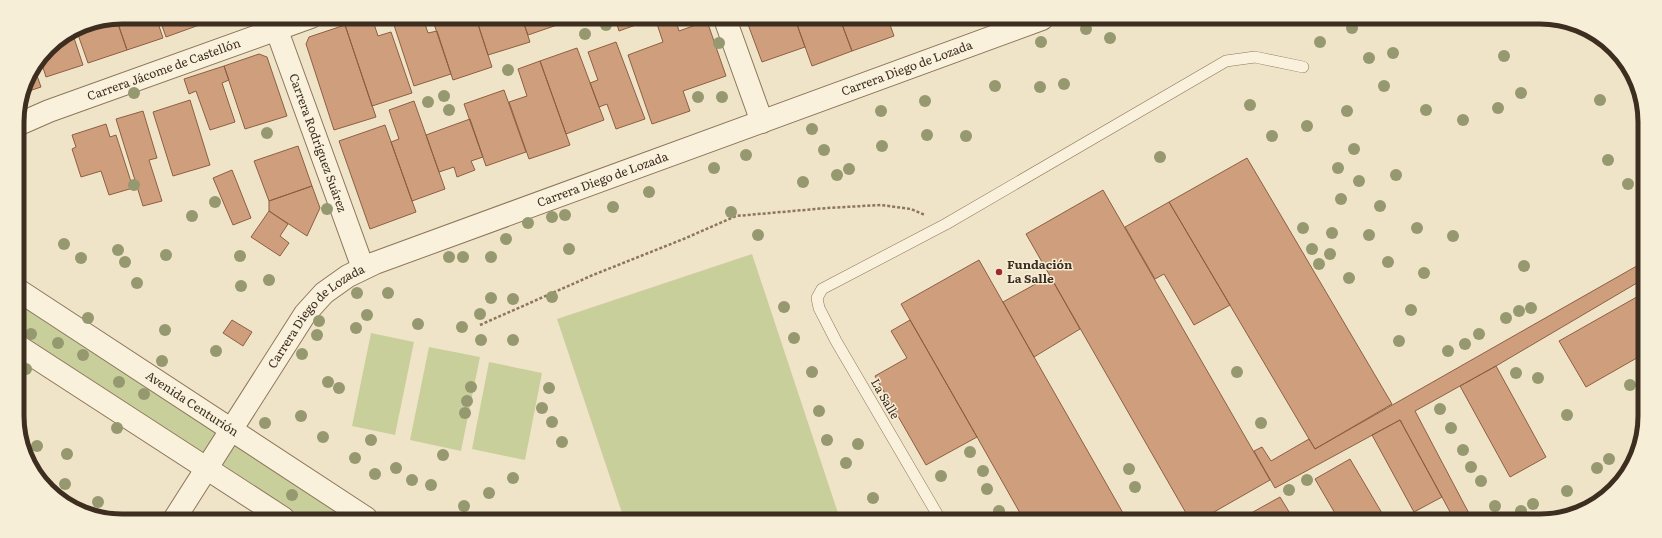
<svg xmlns="http://www.w3.org/2000/svg" width="1662" height="538" viewBox="0 0 1662 538" font-family="Literata,serif">
<rect width="100%" height="100%" fill="#f0e4c8"/>
<path fill="#c9cf9b" d="M 752,254 L 840,519 L 624,519 L 557,319 Z
M 18,290 L 366,518 L 283,518 L 18,346 Z
M 371,333 L 414,342 L 395,435 L 352,426 Z
M 429,347 L 480,357 L 461,451 L 410,440 Z
M 489,362 L 542,373 L 525,460 L 472,449 Z"/>
<path fill="#cf9f7d" stroke="#8d5f41" d="M 122,17 L 156,17 L 163,38 L 127,50 L 116,18 Z
M 159,17 L 200,17 L 202,24 L 166,37 Z
M 116,18 L 127,50 L 88,63 L 76,29 L 82,25 Z
M 369,18 L 372,18 L 378,36 L 391,32 L 412,93 L 372,106 L 345,25 Z
M 395,18 L 423,18 L 428,33 L 437,31 L 451,74 L 414,86 L 392,19 Z
M 432,18 L 476,18 L 492,67 L 453,80 Z
M 476,18 L 522,18 L 530,42 L 488,55 Z
M 522,18 L 558,18 L 560,24 L 528,35 Z
M 615,18 L 675,18 L 679,31 L 707,21 L 726,76 L 683,91 L 690,111 L 652,124 L 628,55 L 663,42 L 655,18 L 619,31 Z
M 746,19 L 795,19 L 805,47 L 762,62 Z
M 795,19 L 840,19 L 852,51 L 812,66 Z
M 840,19 L 888,19 L 894,36 L 852,51 Z
M 345,25 L 376,117 L 334,130 L 306,44 L 309,37 Z
M 72,32 L 83,65 L 46,77 L 40,58 L 48,48 Z
M 616,42 L 645,119 L 616,129 L 607,104 L 599,107 L 590,83 L 598,80 L 588,52 Z
M 577,48 L 604,120 L 566,134 L 540,61 Z
M 259,54 L 267,57 L 287,116 L 245,129 L 224,66 Z
M 540,61 L 570,145 L 529,159 L 509,102 L 527,96 L 518,69 Z
M 224,66 L 229,80 L 222,83 L 235,122 L 210,130 L 196,91 L 189,94 L 184,79 Z
M 34,67 L 41,87 L 23,93 L 28,76 Z
M 504,90 L 526,152 L 486,166 L 464,104 Z
M 190,100 L 210,165 L 173,176 L 153,112 Z
M 414,101 L 445,189 L 412,201 L 391,142 L 399,139 L 389,110 Z
M 143,111 L 157,158 L 149,160 L 162,201 L 143,206 L 116,119 Z
M 470,119 L 483,157 L 471,161 L 475,170 L 457,177 L 454,167 L 439,172 L 426,135 Z
M 106,124 L 110,137 L 116,135 L 133,188 L 109,195 L 101,171 L 81,177 L 72,149 L 76,147 L 72,135 Z
M 385,125 L 416,212 L 370,229 L 339,141 Z
M 298,146 L 312,186 L 269,201 L 254,161 Z
M 1247,158 L 1392,404 L 1315,449 L 1169,202 Z
M 232,170 L 251,218 L 233,225 L 213,178 Z
M 312,186 L 320,208 L 307,236 L 269,211 L 269,201 Z
M 1103,190 L 1270,480 L 1200,520 L 1190,520 L 1026,234 Z
M 1169,202 L 1230,305 L 1194,325 L 1164,274 L 1155,279 L 1125,227 Z
M 269,211 L 288,224 L 280,236 L 289,243 L 280,256 L 251,237 Z
M 979,260 L 1034,357 L 1127,520 L 1024,520 L 977,437 L 901,304 Z
M 1642,263 L 1642,280 L 1496,366 L 1415,411 L 1473,521 L 1455,521 L 1400,420 L 1275,488 L 1254,451 L 1262,447 L 1271,461 L 1309,439 L 1315,449 Z
M 1050,276 L 1080,329 L 1034,357 L 1003,302 Z
M 1642,294 L 1642,355 L 1586,387 L 1559,341 Z
M 232,320 L 252,332 L 243,346 L 223,333 Z
M 910,320 L 977,437 L 926,465 L 875,376 L 907,358 L 891,331 Z
M 1496,366 L 1546,457 L 1510,477 L 1460,386 Z
M 1400,420 L 1442,497 L 1414,512 L 1372,435 Z
M 1350,459 L 1386,520 L 1339,520 L 1315,479 Z
M 1280,497 L 1294,520 L 1245,520 L 1244,517 Z"/>
<g fill="none" stroke-linecap="round" stroke-linejoin="round">
<defs>
<path id="service" d="M 940,519 L 836,341 L 819,308 L 817,298 L 822,289 L 946,224 L 1226,61 L 1255,57 L 1303,67"/>
<g id="minor">
<path id="s1" d="M 272,17 L 363,268"/>
<path d="M 725,19 L 762,122"/>
<path id="s2" d="M 17,125 L 49,111 L 311,17"/>
<path id="s3" d="M 18,290 L 366,518"/>
<path d="M 18,346 L 283,518"/>
<path id="s4" d="M 175,518 L 305,314 L 324,293 L 348,276 L 375,263 L 1042,19"/>
</g>
</defs>
<use href="#service" stroke="#8d765c" stroke-width="12"/>
<use href="#minor" stroke="#8d765c" stroke-width="24"/>
<path stroke="#8d765c" stroke-width="2.5" stroke-dasharray="3 2" stroke-linecap="butt" d="M 480,325 L 593,275 L 686,238 L 736,216 L 827,208 L 881,205 L 911,209 L 925,215"/>
<use href="#service" stroke="#faf1dc" stroke-width="11"/>
<use href="#minor" stroke="#faf1dc" stroke-width="22"/>
</g>
<g fill="#96986f">
<circle cx="606" cy="25" r="6"/>
<circle cx="1352" cy="28" r="6"/>
<circle cx="1086" cy="29" r="6"/>
<circle cx="585" cy="34" r="6"/>
<circle cx="1110" cy="38" r="6"/>
<circle cx="1041" cy="42" r="6"/>
<circle cx="1320" cy="42" r="6"/>
<circle cx="719" cy="43" r="6"/>
<circle cx="1393" cy="53" r="6"/>
<circle cx="1504" cy="56" r="6"/>
<circle cx="1369" cy="58" r="6"/>
<circle cx="508" cy="70" r="6"/>
<circle cx="1064" cy="84" r="6"/>
<circle cx="995" cy="86" r="6"/>
<circle cx="1384" cy="86" r="6"/>
<circle cx="1040" cy="87" r="6"/>
<circle cx="134" cy="93" r="6"/>
<circle cx="1521" cy="93" r="6"/>
<circle cx="444" cy="96" r="6"/>
<circle cx="698" cy="97" r="6"/>
<circle cx="722" cy="97" r="6"/>
<circle cx="1600" cy="100" r="6"/>
<circle cx="925" cy="101" r="6"/>
<circle cx="428" cy="102" r="6"/>
<circle cx="1250" cy="105" r="6"/>
<circle cx="1498" cy="108" r="6"/>
<circle cx="449" cy="110" r="6"/>
<circle cx="1426" cy="110" r="6"/>
<circle cx="881" cy="111" r="6"/>
<circle cx="1347" cy="111" r="6"/>
<circle cx="1463" cy="120" r="6"/>
<circle cx="1307" cy="126" r="6"/>
<circle cx="812" cy="129" r="6"/>
<circle cx="267" cy="133" r="6"/>
<circle cx="927" cy="135" r="6"/>
<circle cx="966" cy="136" r="6"/>
<circle cx="1272" cy="136" r="6"/>
<circle cx="882" cy="146" r="6"/>
<circle cx="1354" cy="149" r="6"/>
<circle cx="824" cy="150" r="6"/>
<circle cx="746" cy="155" r="6"/>
<circle cx="1160" cy="157" r="6"/>
<circle cx="1608" cy="160" r="6"/>
<circle cx="714" cy="168" r="6"/>
<circle cx="1338" cy="168" r="6"/>
<circle cx="849" cy="169" r="6"/>
<circle cx="837" cy="175" r="6"/>
<circle cx="1396" cy="175" r="6"/>
<circle cx="1359" cy="181" r="6"/>
<circle cx="803" cy="182" r="6"/>
<circle cx="1628" cy="184" r="6"/>
<circle cx="134" cy="185" r="6"/>
<circle cx="649" cy="192" r="6"/>
<circle cx="1341" cy="199" r="6"/>
<circle cx="215" cy="202" r="6"/>
<circle cx="1380" cy="206" r="6"/>
<circle cx="613" cy="207" r="6"/>
<circle cx="327" cy="209" r="6"/>
<circle cx="731" cy="212" r="6"/>
<circle cx="565" cy="215" r="6"/>
<circle cx="192" cy="216" r="6"/>
<circle cx="552" cy="217" r="6"/>
<circle cx="528" cy="223" r="6"/>
<circle cx="1303" cy="228" r="6"/>
<circle cx="1417" cy="228" r="6"/>
<circle cx="1332" cy="233" r="6"/>
<circle cx="758" cy="235" r="6"/>
<circle cx="1369" cy="235" r="6"/>
<circle cx="1453" cy="236" r="6"/>
<circle cx="506" cy="239" r="6"/>
<circle cx="64" cy="244" r="6"/>
<circle cx="569" cy="249" r="6"/>
<circle cx="1312" cy="249" r="6"/>
<circle cx="118" cy="250" r="6"/>
<circle cx="1330" cy="254" r="6"/>
<circle cx="166" cy="255" r="6"/>
<circle cx="240" cy="256" r="6"/>
<circle cx="449" cy="257" r="6"/>
<circle cx="463" cy="257" r="6"/>
<circle cx="491" cy="257" r="6"/>
<circle cx="81" cy="258" r="6"/>
<circle cx="125" cy="262" r="6"/>
<circle cx="1388" cy="262" r="6"/>
<circle cx="1319" cy="264" r="6"/>
<circle cx="1524" cy="266" r="6"/>
<circle cx="1424" cy="273" r="6"/>
<circle cx="1349" cy="278" r="6"/>
<circle cx="269" cy="280" r="6"/>
<circle cx="137" cy="283" r="6"/>
<circle cx="241" cy="286" r="6"/>
<circle cx="357" cy="293" r="6"/>
<circle cx="388" cy="293" r="6"/>
<circle cx="552" cy="297" r="6"/>
<circle cx="491" cy="298" r="6"/>
<circle cx="513" cy="299" r="6"/>
<circle cx="784" cy="307" r="6"/>
<circle cx="1531" cy="308" r="6"/>
<circle cx="1411" cy="310" r="6"/>
<circle cx="1519" cy="311" r="6"/>
<circle cx="480" cy="314" r="6"/>
<circle cx="367" cy="315" r="6"/>
<circle cx="88" cy="318" r="6"/>
<circle cx="1506" cy="318" r="6"/>
<circle cx="319" cy="321" r="6"/>
<circle cx="418" cy="324" r="6"/>
<circle cx="462" cy="327" r="6"/>
<circle cx="356" cy="328" r="6"/>
<circle cx="165" cy="330" r="6"/>
<circle cx="31" cy="334" r="6"/>
<circle cx="1479" cy="334" r="6"/>
<circle cx="317" cy="335" r="6"/>
<circle cx="794" cy="338" r="6"/>
<circle cx="481" cy="340" r="6"/>
<circle cx="513" cy="340" r="6"/>
<circle cx="1399" cy="341" r="6"/>
<circle cx="58" cy="343" r="6"/>
<circle cx="1465" cy="344" r="6"/>
<circle cx="216" cy="351" r="6"/>
<circle cx="1448" cy="351" r="6"/>
<circle cx="302" cy="354" r="6"/>
<circle cx="83" cy="355" r="6"/>
<circle cx="162" cy="361" r="6"/>
<circle cx="26" cy="369" r="6"/>
<circle cx="812" cy="372" r="6"/>
<circle cx="1237" cy="372" r="6"/>
<circle cx="1516" cy="373" r="6"/>
<circle cx="1538" cy="378" r="6"/>
<circle cx="119" cy="382" r="6"/>
<circle cx="328" cy="382" r="6"/>
<circle cx="1630" cy="385" r="6"/>
<circle cx="471" cy="387" r="6"/>
<circle cx="339" cy="388" r="6"/>
<circle cx="549" cy="388" r="6"/>
<circle cx="144" cy="394" r="6"/>
<circle cx="467" cy="401" r="6"/>
<circle cx="542" cy="408" r="6"/>
<circle cx="1440" cy="409" r="6"/>
<circle cx="819" cy="411" r="6"/>
<circle cx="465" cy="413" r="6"/>
<circle cx="1567" cy="415" r="6"/>
<circle cx="301" cy="416" r="6"/>
<circle cx="552" cy="422" r="6"/>
<circle cx="265" cy="423" r="6"/>
<circle cx="1261" cy="423" r="6"/>
<circle cx="117" cy="428" r="6"/>
<circle cx="1451" cy="428" r="6"/>
<circle cx="323" cy="437" r="6"/>
<circle cx="371" cy="440" r="6"/>
<circle cx="827" cy="440" r="6"/>
<circle cx="562" cy="442" r="6"/>
<circle cx="858" cy="444" r="6"/>
<circle cx="37" cy="446" r="6"/>
<circle cx="1463" cy="450" r="6"/>
<circle cx="970" cy="452" r="6"/>
<circle cx="67" cy="454" r="6"/>
<circle cx="443" cy="455" r="6"/>
<circle cx="355" cy="458" r="6"/>
<circle cx="1609" cy="459" r="6"/>
<circle cx="846" cy="463" r="6"/>
<circle cx="1471" cy="467" r="6"/>
<circle cx="396" cy="468" r="6"/>
<circle cx="1597" cy="468" r="6"/>
<circle cx="1129" cy="469" r="6"/>
<circle cx="983" cy="471" r="6"/>
<circle cx="375" cy="474" r="6"/>
<circle cx="941" cy="476" r="6"/>
<circle cx="513" cy="478" r="6"/>
<circle cx="412" cy="480" r="6"/>
<circle cx="1307" cy="480" r="6"/>
<circle cx="1481" cy="481" r="6"/>
<circle cx="65" cy="484" r="6"/>
<circle cx="431" cy="485" r="6"/>
<circle cx="1135" cy="487" r="6"/>
<circle cx="987" cy="489" r="6"/>
<circle cx="1289" cy="490" r="6"/>
<circle cx="1567" cy="491" r="6"/>
<circle cx="489" cy="493" r="6"/>
<circle cx="292" cy="495" r="6"/>
<circle cx="873" cy="498" r="6"/>
<circle cx="98" cy="502" r="6"/>
<circle cx="1533" cy="504" r="6"/>
<circle cx="464" cy="506" r="6"/>
<circle cx="1495" cy="506" r="6"/>
<circle cx="999" cy="511" r="6"/>
<circle cx="1521" cy="511" r="6"/>
</g>
<circle fill="#9e2a2b" stroke="#f7eed8" stroke-width="1.5" cx="999" cy="272" r="4"/>
<g text-anchor="middle" stroke-width="3" stroke-linejoin="round" paint-order="stroke">
<g font-size="12" fill="#3d2e20" stroke="#f7eed8">
<text dy="4" stroke="none"><textPath href="#s4" startOffset="896">Carrera Diego de Lozada</textPath></text>
<text dy="4" stroke="none"><textPath href="#s2" startOffset="157">Carrera Jácome de Castellón</textPath></text>
<text dy="4" stroke="none"><textPath href="#s1" startOffset="134">Carrera Rodríguez Suárez</textPath></text>
<text dy="4" stroke="none"><textPath href="#s4" startOffset="572">Carrera Diego de Lozada</textPath></text>
<text dy="4" stroke="none"><textPath href="#s4" startOffset="248">Carrera Diego de Lozada</textPath></text>
<text transform="translate(885 399) rotate(60)" y="4">La Salle</text>
<text dy="4" stroke="none"><textPath href="#s3" startOffset="208">Avenida Centurión</textPath></text>
</g>
<g font-size="12" font-weight="bold" fill="#3d2e20" stroke="#f7eed8" text-anchor="start">
<text x="1007" y="269">Fundación<tspan x="1007" dy="14">La Salle</tspan></text>
</g>
</g>
<path d="M0 0H1662V538H0ZM122 24H1540A98 98 0 0 1 1638 122V416A98 98 0 0 1 1540 514H122A98 98 0 0 1 24 416V122A98 98 0 0 1 122 24Z" fill="#f7eed8" fill-rule="evenodd"/>
<path fill="none" stroke="#3d2e20" stroke-width="5" d="M122 24H1540A98 98 0 0 1 1638 122V416A98 98 0 0 1 1540 514H122A98 98 0 0 1 24 416V122A98 98 0 0 1 122 24Z"/>
</svg>
